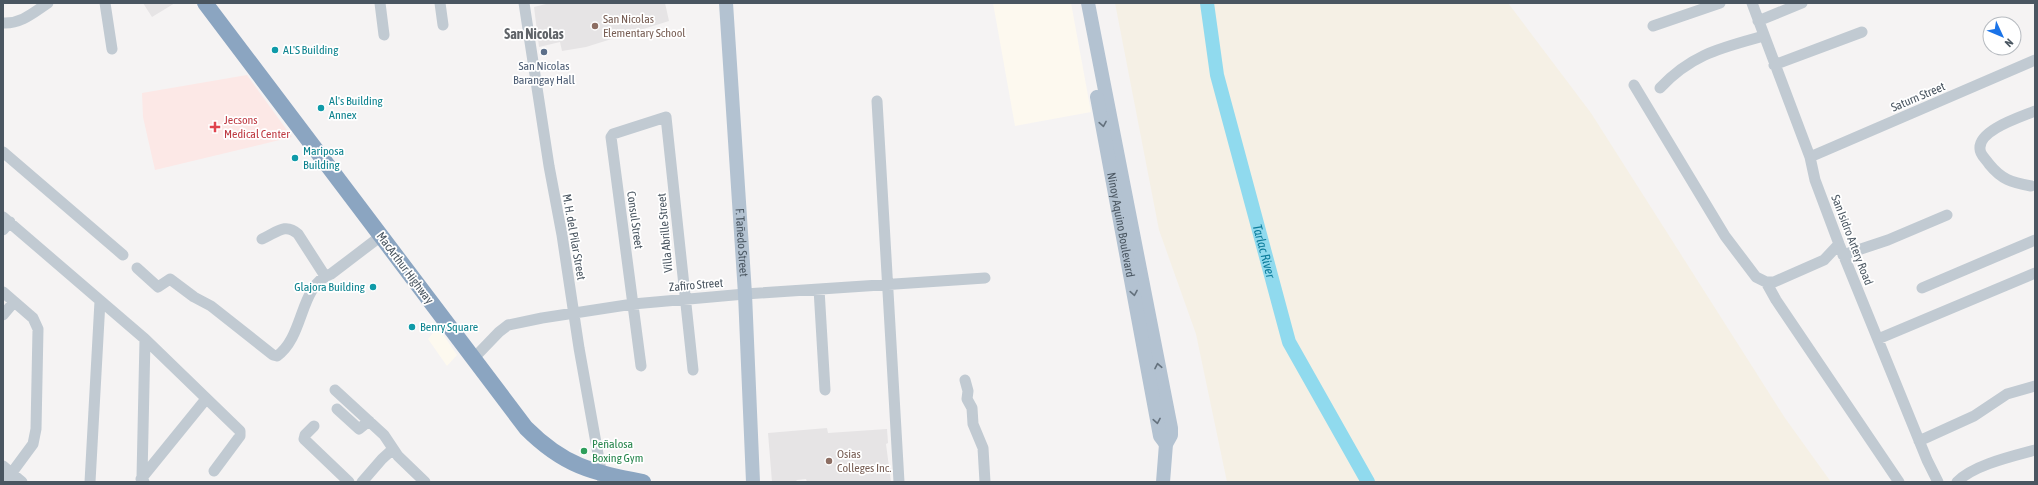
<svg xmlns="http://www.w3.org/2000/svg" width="2038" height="485" viewBox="0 0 2038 485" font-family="'Asap Condensed',sans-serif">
<rect width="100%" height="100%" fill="#f5f3f3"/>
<path fill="#fdf9ef" d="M 993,3 L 1071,3 L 1091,112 L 1015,126 Z
M 438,327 L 457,355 L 447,366 L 428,339 Z"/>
<path fill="#e6e4e5" d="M 143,3 L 175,3 L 152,17 Z
M 550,3 L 665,3 L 669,21 L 586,47 L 562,51 L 560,42 L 539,47 L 534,7 Z
M 827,428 L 828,433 L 887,429 L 888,443 L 886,444 L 891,482 L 807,482 L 806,479 L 797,480 L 795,482 L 772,482 L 768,433 Z"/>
<path fill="#fce8e6" d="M 247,75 L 292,137 L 155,170 L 143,117 L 142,93 Z"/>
<path fill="#f5f0e5" d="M 1115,3 L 1508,3 L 1591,113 L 1785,418 L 1831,482 L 1227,482 L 1196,334 L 1159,230 Z"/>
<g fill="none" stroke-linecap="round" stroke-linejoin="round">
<path stroke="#90daee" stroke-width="14" id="s1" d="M 1207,3 L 1217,75 L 1289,342 L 1368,482"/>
<path stroke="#c1cad2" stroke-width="11" d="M 105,3 L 112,49
M 380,3 L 384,35
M 440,3 L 443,25
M 524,3 L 549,166 L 562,235 L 579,348 L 603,482
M 1752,3 L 1810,157 L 1815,180 L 1839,244 L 1927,460 L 1938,482
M 1758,21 L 1802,3
M 3,23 C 21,24 33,13 48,3
M 1653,26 L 1720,3
M 1774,65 L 1862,32
M 1634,85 L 1725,236 L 1756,277 L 1766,282 L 1774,282 L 1824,260 L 1839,244
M 1660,88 C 1692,54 1721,48 1764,36
M 877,101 L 899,482
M 3,152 L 123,255
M 1810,157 L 2035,60
M 2031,186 C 2011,182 2002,180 1989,164 C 1986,159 1980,155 1980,149 C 1978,130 2021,117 2035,111
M 3,217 L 145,339 L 240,431 L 240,436 L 214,471
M 3,230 L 10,222
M 262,239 C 276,233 285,222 298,234 L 325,276
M 1843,255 L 1888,240 L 1947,215
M 137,268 L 158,287 L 170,279 L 194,297 L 211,306 L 273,355 L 277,356 C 305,336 299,285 331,274 L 381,236
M 1766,282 L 1776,300 L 1899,482
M 1922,288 L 2035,240
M 819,289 L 825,390
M 3,292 L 33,318 L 38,329 L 36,429 L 33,444 L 5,482
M 3,315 L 14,302
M 1878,339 L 2035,273
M 473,359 L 499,332 L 508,325 L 542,318 L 633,304 L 745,294 L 985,278
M 641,366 L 611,137 L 613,134 L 666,117 L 693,370
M 965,380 L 968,391 L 967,399 L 972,408 L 973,424 L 983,448 L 985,482
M 335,390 L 384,435 L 398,456 L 425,482
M 337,409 L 359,429 L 369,421
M 314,426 L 305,435 L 304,439 L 349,482
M 1919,441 L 1974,416 L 2007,394 L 2035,386
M 3,466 L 22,482
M 141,479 L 206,399
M 90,482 L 100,301
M 144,482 L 142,477 L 145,339
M 362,482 L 382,459 L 393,449
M 1957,482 C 1973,465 2013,456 2035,450"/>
<g stroke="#b3c2d1" stroke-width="14">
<path id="s2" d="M 726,3 L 745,294 L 753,482"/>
<path d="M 1088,3 L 1171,428 L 1171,435 L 1166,444 L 1163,482"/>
<path id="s3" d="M 1097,97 L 1160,436 L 1166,444"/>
</g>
<path stroke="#8ba5c1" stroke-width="16" d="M 205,3 L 526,428 C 564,466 591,472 643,482"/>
</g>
<defs><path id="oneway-chevron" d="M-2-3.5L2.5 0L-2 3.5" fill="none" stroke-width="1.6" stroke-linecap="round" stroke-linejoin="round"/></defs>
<g stroke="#64717d">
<use href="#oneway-chevron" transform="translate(1103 124) rotate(80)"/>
<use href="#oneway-chevron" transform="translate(1134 293) rotate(80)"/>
<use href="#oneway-chevron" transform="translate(1158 366) rotate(-101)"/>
<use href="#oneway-chevron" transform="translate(1157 421) rotate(80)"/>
</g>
<g fill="#8d6e63" stroke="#fff" stroke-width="1.5">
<circle cx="595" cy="26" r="4"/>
<circle cx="829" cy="461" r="4"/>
</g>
<g fill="#0f9aa8" stroke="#fff" stroke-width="1.5">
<circle cx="275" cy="50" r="4"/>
<circle cx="321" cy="108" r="4"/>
<circle cx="295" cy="158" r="4"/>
<circle cx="373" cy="287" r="4"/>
<circle cx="412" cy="327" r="4"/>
</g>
<circle fill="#5c6f8a" stroke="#fff" stroke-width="1.5" cx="544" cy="52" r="4"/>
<path fill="#e0444e" stroke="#fff" stroke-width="1.5" d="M213 121h4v4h4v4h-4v4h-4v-4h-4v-4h4z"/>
<circle fill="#2e9e5b" stroke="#fff" stroke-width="1.5" cx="584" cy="451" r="4"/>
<g text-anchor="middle" stroke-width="3.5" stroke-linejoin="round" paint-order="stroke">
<g font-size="12" fill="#785e54" stroke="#fff" text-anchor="start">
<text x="603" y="23">San Nicolas<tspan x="603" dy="14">Elementary School</tspan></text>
<text x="837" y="458">Osias<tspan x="837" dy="14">Colleges Inc.</tspan></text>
</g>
<g font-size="12" fill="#0d838f" stroke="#fff" text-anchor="start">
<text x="283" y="54">AL'S Building</text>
<text x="329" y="105">Al's Building<tspan x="329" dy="14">Annex</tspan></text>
<text x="303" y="155">Mariposa<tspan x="303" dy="14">Building</tspan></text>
<text x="365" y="291" text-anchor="end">Glajora Building</text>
<text x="420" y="331">Benry Square</text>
</g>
<g font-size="12" fill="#4e5e75" stroke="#fff">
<text x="544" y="70">San Nicolas<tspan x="544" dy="14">Barangay Hall</tspan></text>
</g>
<g font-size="12" fill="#4a5661" stroke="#fff">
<text transform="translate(1918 97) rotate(-23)" y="4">Saturn Street</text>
<text transform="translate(635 220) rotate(82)" y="4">Consul Street</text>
<text dy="4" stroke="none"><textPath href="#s3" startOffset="130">Ninoy Aquino Boulevard</textPath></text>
<text transform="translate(665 233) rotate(-95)" y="4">Villa Abrille Street</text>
<text transform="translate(574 237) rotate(80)" y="4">M. H. del Pilar Street</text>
<text transform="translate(1852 240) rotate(69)" y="4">San Isidro Artery Road</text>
<text dy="4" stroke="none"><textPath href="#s2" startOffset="240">F. Tañedo Street</textPath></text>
<text transform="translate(405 268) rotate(53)" y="4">MacArthur Highway</text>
<text transform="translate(696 285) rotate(-5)" y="4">Zafiro Street</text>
</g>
<g font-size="12" fill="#be3a42" stroke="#fff" text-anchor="start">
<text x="224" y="124">Jecsons<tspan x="224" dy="14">Medical Center</tspan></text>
</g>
<g font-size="12" fill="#27864d" stroke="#fff" text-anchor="start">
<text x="592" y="448">Peñalosa<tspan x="592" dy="14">Boxing Gym</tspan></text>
</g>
<g font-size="13" font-style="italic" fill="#0c7c9b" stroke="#fff">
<text dy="5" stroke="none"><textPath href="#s1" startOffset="255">Tarlac River</textPath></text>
</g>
<g font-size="14" font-weight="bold" fill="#5f6368" stroke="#fff">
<text x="534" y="39">San Nicolas</text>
</g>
</g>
<rect width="2038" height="485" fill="none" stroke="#4a5661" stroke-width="8"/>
<g transform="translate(2002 36) rotate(134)"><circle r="19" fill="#ffffff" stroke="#b7bbc0"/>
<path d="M0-3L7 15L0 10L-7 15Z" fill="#1a73e8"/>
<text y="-6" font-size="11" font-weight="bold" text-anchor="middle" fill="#4a5661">N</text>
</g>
</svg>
